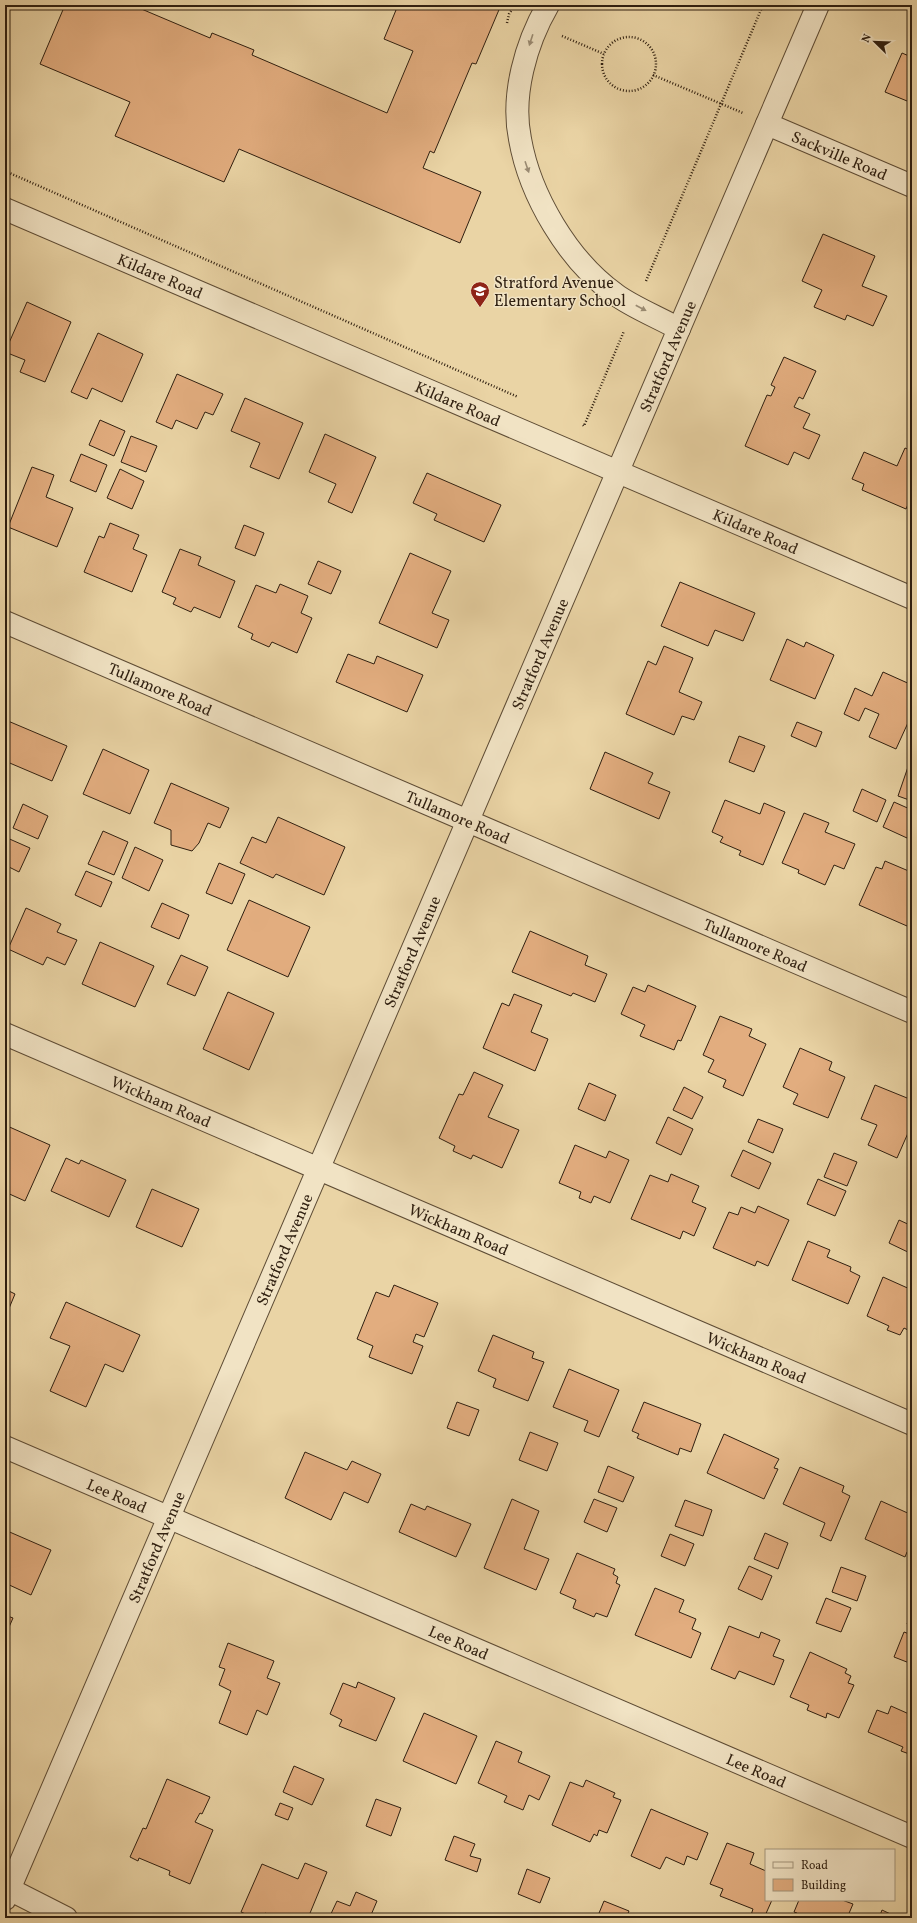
<svg xmlns="http://www.w3.org/2000/svg" width="917" height="1923" viewBox="0 0 917 1923" font-family="Vollkorn,serif">
<rect width="100%" height="100%" fill="#ead4a5"/>
<filter id="stains"><feTurbulence type="fractalNoise" baseFrequency=".005" numOctaves="4"/><feColorMatrix values="0 0 0 0 .2 0 0 0 0 .09 0 0 0 0 .02 0 0 0 .5 -.17"/></filter>
<radialGradient id="worn" r=".72"><stop offset=".6" stop-color="#630" stop-opacity="0"/><stop offset="1" stop-color="#630" stop-opacity=".3"/></radialGradient>
<path fill="#e2ad7f" stroke="#2f1f10" d="M 65,5 L 132,5 L 210,38 L 212,33 L 254,50 L 252,55 L 387,113 L 413,51 L 384,39 L 396,10 L 383,5 L 501,5 L 476,64 L 472,63 L 434,153 L 430,151 L 423,168 L 481,192 L 460,243 L 239,149 L 224,182 L 115,136 L 130,102 L 40,64 Z
M 912,49 L 912,103 L 885,92 L 902,53 L 909,56 Z
M 823,234 L 875,256 L 862,286 L 887,296 L 873,326 L 847,315 L 845,320 L 814,307 L 822,290 L 802,281 Z
M 27,302 L 71,322 L 45,382 L 20,372 L 25,360 L 5,352 Z
M 98,333 L 143,354 L 122,402 L 92,388 L 87,399 L 71,392 Z
M 784,357 L 816,371 L 803,399 L 799,397 L 794,407 L 810,414 L 803,428 L 820,435 L 809,459 L 794,452 L 788,465 L 745,446 L 767,395 L 771,396 L 775,387 L 771,385 Z
M 177,374 L 223,394 L 213,415 L 205,412 L 197,429 L 176,420 L 172,429 L 156,422 Z
M 245,398 L 303,423 L 279,479 L 250,467 L 260,443 L 231,431 Z
M 100,420 L 125,431 L 114,456 L 89,445 Z
M 325,434 L 376,457 L 352,513 L 328,502 L 336,484 L 309,472 Z
M 131,436 L 157,446 L 146,472 L 121,462 Z
M 905,448 L 912,451 L 912,495 L 906,509 L 862,490 L 864,484 L 852,479 L 864,452 L 897,466 Z
M 81,454 L 107,465 L 96,492 L 70,481 Z
M 32,467 L 54,475 L 46,497 L 73,508 L 57,547 L 8,527 Z
M 120,469 L 144,481 L 132,509 L 107,498 Z
M 427,473 L 501,505 L 484,542 L 434,520 L 437,514 L 413,503 Z
M 110,523 L 139,535 L 133,549 L 147,555 L 132,592 L 84,572 L 99,536 L 104,538 Z
M 244,525 L 264,533 L 255,556 L 235,548 Z
M 180,549 L 201,557 L 198,565 L 235,581 L 220,618 L 194,607 L 191,612 L 173,604 L 176,598 L 162,592 Z
M 410,553 L 451,571 L 432,613 L 449,620 L 437,648 L 379,623 Z
M 318,561 L 341,571 L 331,594 L 308,584 Z
M 680,582 L 755,613 L 743,641 L 715,630 L 708,646 L 661,626 Z
M 280,584 L 308,596 L 301,613 L 312,618 L 297,653 L 272,642 L 269,647 L 251,639 L 253,634 L 238,627 L 256,585 L 276,593 Z
M 787,639 L 804,647 L 806,642 L 834,655 L 815,699 L 770,680 Z
M 664,646 L 693,658 L 679,692 L 702,702 L 694,720 L 682,716 L 674,735 L 626,714 L 648,661 L 656,665 Z
M 348,654 L 374,664 L 377,656 L 423,675 L 407,712 L 336,682 Z
M 883,672 L 912,685 L 912,714 L 896,749 L 869,737 L 879,714 L 865,708 L 859,721 L 844,714 L 855,688 L 872,696 Z
M 8,721 L 67,746 L 52,781 L 5,761 L 5,728 Z
M 797,722 L 822,732 L 816,747 L 791,736 Z
M 739,736 L 765,746 L 754,772 L 729,762 Z
M 103,749 L 149,770 L 130,814 L 83,794 Z
M 605,752 L 653,773 L 648,783 L 670,792 L 659,819 L 590,789 Z
M 909,764 L 912,765 L 912,801 L 898,796 Z
M 171,783 L 229,808 L 220,828 L 208,823 L 199,843 L 192,851 L 171,845 L 171,830 L 154,823 Z
M 862,789 L 886,800 L 877,822 L 853,811 Z
M 725,800 L 760,814 L 764,803 L 785,812 L 763,865 L 739,855 L 741,851 L 720,842 L 723,837 L 712,832 Z
M 894,802 L 912,810 L 912,826 L 907,838 L 883,827 Z
M 23,804 L 48,816 L 38,839 L 13,828 Z
M 804,813 L 829,823 L 825,832 L 855,844 L 844,869 L 834,865 L 825,885 L 798,873 L 799,870 L 782,863 Z
M 278,817 L 345,847 L 324,895 L 276,874 L 273,878 L 240,863 L 252,837 L 266,843 Z
M 103,831 L 128,842 L 114,875 L 88,864 Z
M 5,837 L 30,848 L 19,872 L 5,865 Z
M 135,847 L 163,860 L 149,891 L 122,878 Z
M 885,861 L 911,872 L 908,879 L 912,880 L 912,914 L 907,926 L 859,905 L 876,867 L 882,869 Z
M 219,863 L 245,874 L 232,904 L 206,893 Z
M 86,871 L 112,882 L 101,907 L 75,895 Z
M 249,900 L 310,927 L 288,977 L 227,950 Z
M 162,903 L 189,915 L 179,939 L 151,927 Z
M 26,908 L 61,924 L 57,932 L 77,940 L 65,965 L 47,957 L 43,965 L 8,949 Z
M 530,931 L 588,956 L 585,965 L 607,974 L 595,1002 L 573,993 L 571,996 L 512,972 Z
M 100,942 L 154,966 L 135,1007 L 82,984 Z
M 181,955 L 208,967 L 195,996 L 167,984 Z
M 648,985 L 696,1006 L 681,1041 L 678,1040 L 674,1050 L 640,1036 L 645,1025 L 621,1014 L 633,987 L 645,992 Z
M 228,992 L 274,1013 L 249,1070 L 203,1049 Z
M 514,994 L 542,1005 L 531,1032 L 548,1039 L 535,1071 L 483,1048 L 502,1003 L 509,1006 Z
M 720,1016 L 752,1029 L 749,1036 L 766,1044 L 743,1096 L 723,1087 L 726,1080 L 708,1072 L 714,1060 L 703,1055 Z
M 800,1048 L 832,1062 L 829,1070 L 845,1077 L 828,1118 L 793,1104 L 798,1094 L 783,1087 Z
M 474,1072 L 503,1085 L 488,1117 L 519,1130 L 502,1168 L 473,1155 L 471,1159 L 453,1151 L 455,1146 L 439,1138 L 459,1094 L 463,1095 Z
M 589,1083 L 616,1095 L 605,1121 L 578,1109 Z
M 875,1085 L 912,1100 L 912,1124 L 897,1158 L 868,1145 L 877,1125 L 861,1119 Z
M 684,1087 L 703,1097 L 692,1119 L 673,1110 Z
M 668,1117 L 693,1129 L 681,1155 L 656,1143 Z
M 758,1119 L 783,1129 L 773,1153 L 748,1142 Z
M 5,1125 L 50,1145 L 25,1201 L 5,1192 Z
M 575,1145 L 606,1158 L 609,1151 L 629,1160 L 610,1203 L 594,1196 L 591,1203 L 579,1198 L 581,1192 L 559,1183 Z
M 743,1150 L 771,1163 L 759,1189 L 731,1176 Z
M 834,1153 L 857,1162 L 847,1186 L 824,1177 Z
M 66,1158 L 79,1164 L 81,1160 L 126,1180 L 109,1217 L 51,1191 Z
M 671,1174 L 699,1186 L 692,1202 L 706,1208 L 694,1236 L 683,1231 L 680,1239 L 631,1219 L 650,1175 L 668,1182 Z
M 818,1179 L 846,1191 L 835,1216 L 807,1204 Z
M 152,1189 L 199,1209 L 182,1247 L 136,1227 Z
M 758,1206 L 789,1220 L 768,1266 L 757,1261 L 755,1266 L 713,1248 L 729,1212 L 738,1215 L 741,1207 L 755,1213 Z
M 899,1220 L 912,1226 L 912,1254 L 889,1243 Z
M 808,1241 L 830,1250 L 827,1257 L 851,1267 L 850,1271 L 860,1276 L 848,1304 L 792,1280 Z
M 883,1277 L 912,1290 L 912,1332 L 904,1328 L 900,1335 L 887,1330 L 889,1326 L 867,1316 Z
M 394,1285 L 438,1303 L 424,1337 L 416,1334 L 413,1342 L 423,1346 L 412,1374 L 369,1357 L 373,1346 L 357,1339 L 376,1292 L 389,1297 Z
M 5,1289 L 15,1294 L 5,1318 Z
M 66,1302 L 140,1335 L 123,1372 L 105,1364 L 86,1407 L 50,1391 L 70,1346 L 50,1338 Z
M 493,1335 L 534,1352 L 532,1358 L 544,1362 L 528,1401 L 493,1387 L 496,1379 L 478,1371 Z
M 569,1369 L 619,1390 L 599,1437 L 584,1431 L 588,1421 L 553,1407 Z
M 457,1402 L 479,1410 L 469,1436 L 447,1428 Z
M 644,1402 L 701,1424 L 691,1452 L 680,1448 L 678,1455 L 637,1438 L 639,1434 L 632,1431 Z
M 530,1432 L 558,1443 L 547,1471 L 519,1460 Z
M 724,1434 L 779,1459 L 774,1468 L 778,1469 L 764,1499 L 707,1473 Z
M 305,1452 L 347,1470 L 352,1461 L 381,1474 L 368,1503 L 344,1492 L 331,1520 L 285,1498 Z
M 608,1466 L 634,1477 L 623,1502 L 598,1492 Z
M 800,1467 L 844,1486 L 842,1492 L 850,1496 L 831,1541 L 820,1536 L 825,1523 L 783,1504 Z
M 512,1499 L 539,1511 L 524,1549 L 549,1559 L 536,1590 L 484,1568 Z
M 594,1499 L 617,1508 L 607,1532 L 584,1522 Z
M 685,1500 L 712,1510 L 703,1536 L 675,1526 Z
M 881,1501 L 912,1515 L 912,1554 L 907,1552 L 905,1557 L 865,1539 Z
M 411,1504 L 425,1510 L 427,1506 L 471,1524 L 456,1557 L 399,1532 Z
M 5,1530 L 51,1550 L 31,1595 L 5,1583 Z
M 765,1533 L 788,1543 L 778,1569 L 754,1559 Z
M 670,1534 L 694,1544 L 685,1566 L 661,1556 Z
M 577,1553 L 615,1569 L 613,1574 L 618,1577 L 616,1583 L 620,1585 L 607,1617 L 596,1613 L 594,1617 L 573,1608 L 576,1600 L 560,1593 Z
M 749,1566 L 772,1576 L 762,1600 L 738,1589 Z
M 841,1567 L 866,1576 L 857,1601 L 832,1592 Z
M 655,1588 L 684,1600 L 679,1612 L 696,1619 L 692,1629 L 701,1633 L 691,1658 L 635,1635 Z
M 826,1598 L 851,1608 L 841,1632 L 816,1623 Z
M 912,1612 L 912,1625 L 907,1624 Z
M 5,1615 L 13,1618 L 5,1636 Z
M 729,1626 L 759,1638 L 761,1632 L 780,1640 L 773,1656 L 784,1660 L 774,1685 L 739,1671 L 735,1679 L 711,1669 Z
M 904,1632 L 912,1635 L 912,1664 L 894,1657 Z
M 228,1643 L 274,1661 L 267,1678 L 280,1683 L 267,1715 L 257,1710 L 247,1735 L 219,1723 L 231,1691 L 219,1685 L 225,1669 L 219,1667 Z
M 810,1652 L 847,1669 L 845,1673 L 851,1676 L 848,1683 L 854,1685 L 839,1718 L 827,1713 L 826,1718 L 807,1710 L 809,1705 L 790,1697 Z
M 358,1682 L 395,1698 L 376,1741 L 339,1726 L 342,1720 L 330,1714 L 343,1683 L 356,1688 Z
M 891,1706 L 909,1714 L 912,1708 L 912,1755 L 901,1751 L 903,1747 L 868,1732 L 877,1710 L 888,1714 Z
M 424,1713 L 477,1736 L 456,1784 L 403,1761 Z
M 496,1741 L 522,1752 L 518,1762 L 550,1776 L 539,1800 L 529,1795 L 523,1810 L 504,1802 L 507,1796 L 478,1783 Z
M 294,1766 L 324,1779 L 312,1805 L 283,1792 Z
M 167,1779 L 210,1797 L 202,1814 L 200,1813 L 195,1822 L 213,1830 L 190,1884 L 169,1875 L 170,1871 L 139,1858 L 138,1861 L 130,1857 L 143,1828 L 146,1829 Z
M 586,1780 L 615,1793 L 613,1797 L 621,1800 L 607,1833 L 599,1830 L 597,1836 L 594,1834 L 590,1842 L 552,1825 L 570,1782 L 583,1787 Z
M 376,1799 L 401,1808 L 391,1836 L 366,1826 Z
M 280,1803 L 293,1808 L 288,1820 L 275,1815 Z
M 651,1809 L 708,1833 L 697,1860 L 687,1856 L 684,1865 L 666,1857 L 660,1869 L 631,1856 Z
M 454,1836 L 475,1844 L 470,1856 L 481,1859 L 477,1872 L 445,1860 Z
M 727,1843 L 754,1853 L 750,1864 L 766,1871 L 766,1900 L 772,1900 L 764,1918 L 750,1918 L 753,1909 L 720,1896 L 723,1889 L 710,1884 Z
M 305,1863 L 327,1872 L 308,1918 L 277,1918 L 265,1913 L 263,1918 L 255,1918 L 241,1912 L 262,1864 L 298,1879 Z
M 527,1869 L 550,1878 L 540,1903 L 518,1894 Z
M 356,1892 L 377,1901 L 371,1915 L 379,1918 L 329,1918 L 337,1901 L 350,1906 Z
M 799,1900 L 842,1900 L 853,1904 L 847,1918 L 794,1918 L 797,1913 L 794,1912 Z
M 604,1901 L 629,1911 L 626,1918 L 597,1918 Z
M 882,1910 L 899,1918 L 879,1918 Z"/>
<g fill="none" stroke-linecap="round" stroke-linejoin="round">
<defs>
<g id="minor">
<path d="M 548,5 C 526,43 511,95 520,139 C 530,196 568,260 615,294 C 632,307 660,318 679,329"/>
<path id="s1" d="M 767,124 L 912,186"/>
<path id="s2" d="M 5,209 L 912,598"/>
<path id="s3" d="M 5,622 L 912,1012"/>
<path id="s4" d="M 5,1034 L 912,1424"/>
<path id="s5" d="M 5,1447 L 912,1837"/>
<path d="M 5,1887 L 66,1918"/>
<path id="s6" d="M 5,1899 L 818,5"/>
</g>
</defs>
<use href="#minor" stroke="#5e4c35" stroke-width="24"/>
<path stroke="#2f1f10" stroke-width="2.5" stroke-dasharray="1 2" stroke-linecap="butt" d="M 507,23 L 509,14 L 515,5
M 562,36 L 604,54
M602 64a27 27 0 1 1 54 0a27 27 0 1 1-54 0Z
M 653,75 L 743,113
M 5,171 L 518,397
M 646,281 L 763,5
M 583,425 L 584,426 L 624,331"/>
<use href="#minor" stroke="#f1e3c4" stroke-width="22"/>
</g>
<defs><path id="oneway-solid" d="M-6-.8H1V-3.2L6.5 0L1 3.2V.8H-6Z"/></defs>
<g fill="#9a8b73">
<use href="#oneway-solid" transform="translate(531 40) rotate(108)"/>
<use href="#oneway-solid" transform="translate(527 167) rotate(71)"/>
<use href="#oneway-solid" transform="translate(641 308) rotate(28)"/>
</g>
<defs>
<symbol id="school-pin" viewBox="-11 -11 22 30"><path d="M0 17L-7.5 6A9.5 9.5 0 1 1 7.5 6Z" fill="#8f2418" stroke="#f1e3c4"/><path d="M0-5L7-2L0 1L-7-2ZM-4 1L0 2.5L4 1V4Q0 6-4 4Z" fill="#fff"/></symbol>
</defs>
<g fill-rule="evenodd">
<use href="#school-pin" x="469" y="280" width="22" height="30"/>
</g>
<g text-anchor="middle" stroke-width="3" stroke-linejoin="round" paint-order="stroke">
<g font-size="16" fill="#2f1f10" stroke="#f1e3c4">
<text dy="6" stroke="none"><textPath href="#s1" startOffset="79">Sackville Road</textPath></text>
<text dy="6" stroke="none"><textPath href="#s2" startOffset="169">Kildare Road</textPath></text>
<text dy="6" stroke="none"><textPath href="#s6" startOffset="1679">Stratford Avenue</textPath></text>
<text dy="6" stroke="none"><textPath href="#s2" startOffset="493">Kildare Road</textPath></text>
<text dy="6" stroke="none"><textPath href="#s2" startOffset="817">Kildare Road</textPath></text>
<text dy="6" stroke="none"><textPath href="#s6" startOffset="1355">Stratford Avenue</textPath></text>
<text dy="6" stroke="none"><textPath href="#s3" startOffset="169">Tullamore Road</textPath></text>
<text dy="6" stroke="none"><textPath href="#s3" startOffset="493">Tullamore Road</textPath></text>
<text dy="6" stroke="none"><textPath href="#s3" startOffset="817">Tullamore Road</textPath></text>
<text dy="6" stroke="none"><textPath href="#s6" startOffset="1031">Stratford Avenue</textPath></text>
<text dy="6" stroke="none"><textPath href="#s4" startOffset="170">Wickham Road</textPath></text>
<text dy="6" stroke="none"><textPath href="#s4" startOffset="494">Wickham Road</textPath></text>
<text dy="6" stroke="none"><textPath href="#s6" startOffset="707">Stratford Avenue</textPath></text>
<text dy="6" stroke="none"><textPath href="#s4" startOffset="818">Wickham Road</textPath></text>
<text dy="6" stroke="none"><textPath href="#s5" startOffset="122">Lee Road</textPath></text>
<text dy="6" stroke="none"><textPath href="#s6" startOffset="383">Stratford Avenue</textPath></text>
<text dy="6" stroke="none"><textPath href="#s5" startOffset="494">Lee Road</textPath></text>
<text dy="6" stroke="none"><textPath href="#s5" startOffset="818">Lee Road</textPath></text>
</g>
<g font-size="16" fill="#2f1f10" stroke="#f1e3c4" text-anchor="start">
<text x="494" y="288">Stratford Avenue<tspan x="494" dy="18">Elementary School</tspan></text>
</g>
</g>
<rect width="917" height="1923" fill="none" stroke="#ead4a5" stroke-width="20"/>
<rect x="6" y="6" width="905" height="1911" fill="none" stroke="#2f1f10" stroke-width="2"/>
<rect x="10" y="10" width="897" height="1903" fill="none" stroke="#2f1f10"/>
<rect x="765" y="1849" width="130" height="52" fill="#f1e3c4" stroke="#a3957c"/>
<rect x="773" y="1862" width="20" height="6" fill="#f1e3c4" stroke="#a3957c"/>
<text x="801" y="1869" font-size="12" fill="#2f1f10">Road</text>
<rect x="773" y="1879" width="20" height="12" fill="#e2ad7f" stroke="#a3957c"/>
<text x="801" y="1889" font-size="12" fill="#2f1f10">Building</text>
<g transform="translate(875 42) rotate(293)" stroke="#f1e3c4" stroke-width="3" paint-order="stroke">
<path d="M0-3L7 15L0 10L-7 15Z" fill="#2f1f10"/>
<text y="-6" font-size="11" font-weight="bold" text-anchor="middle" fill="#2f1f10">N</text>
</g>
<rect width="100%" height="100%" filter="url(#stains)"/>
<rect width="100%" height="100%" fill="url(#worn)"/>
</svg>
